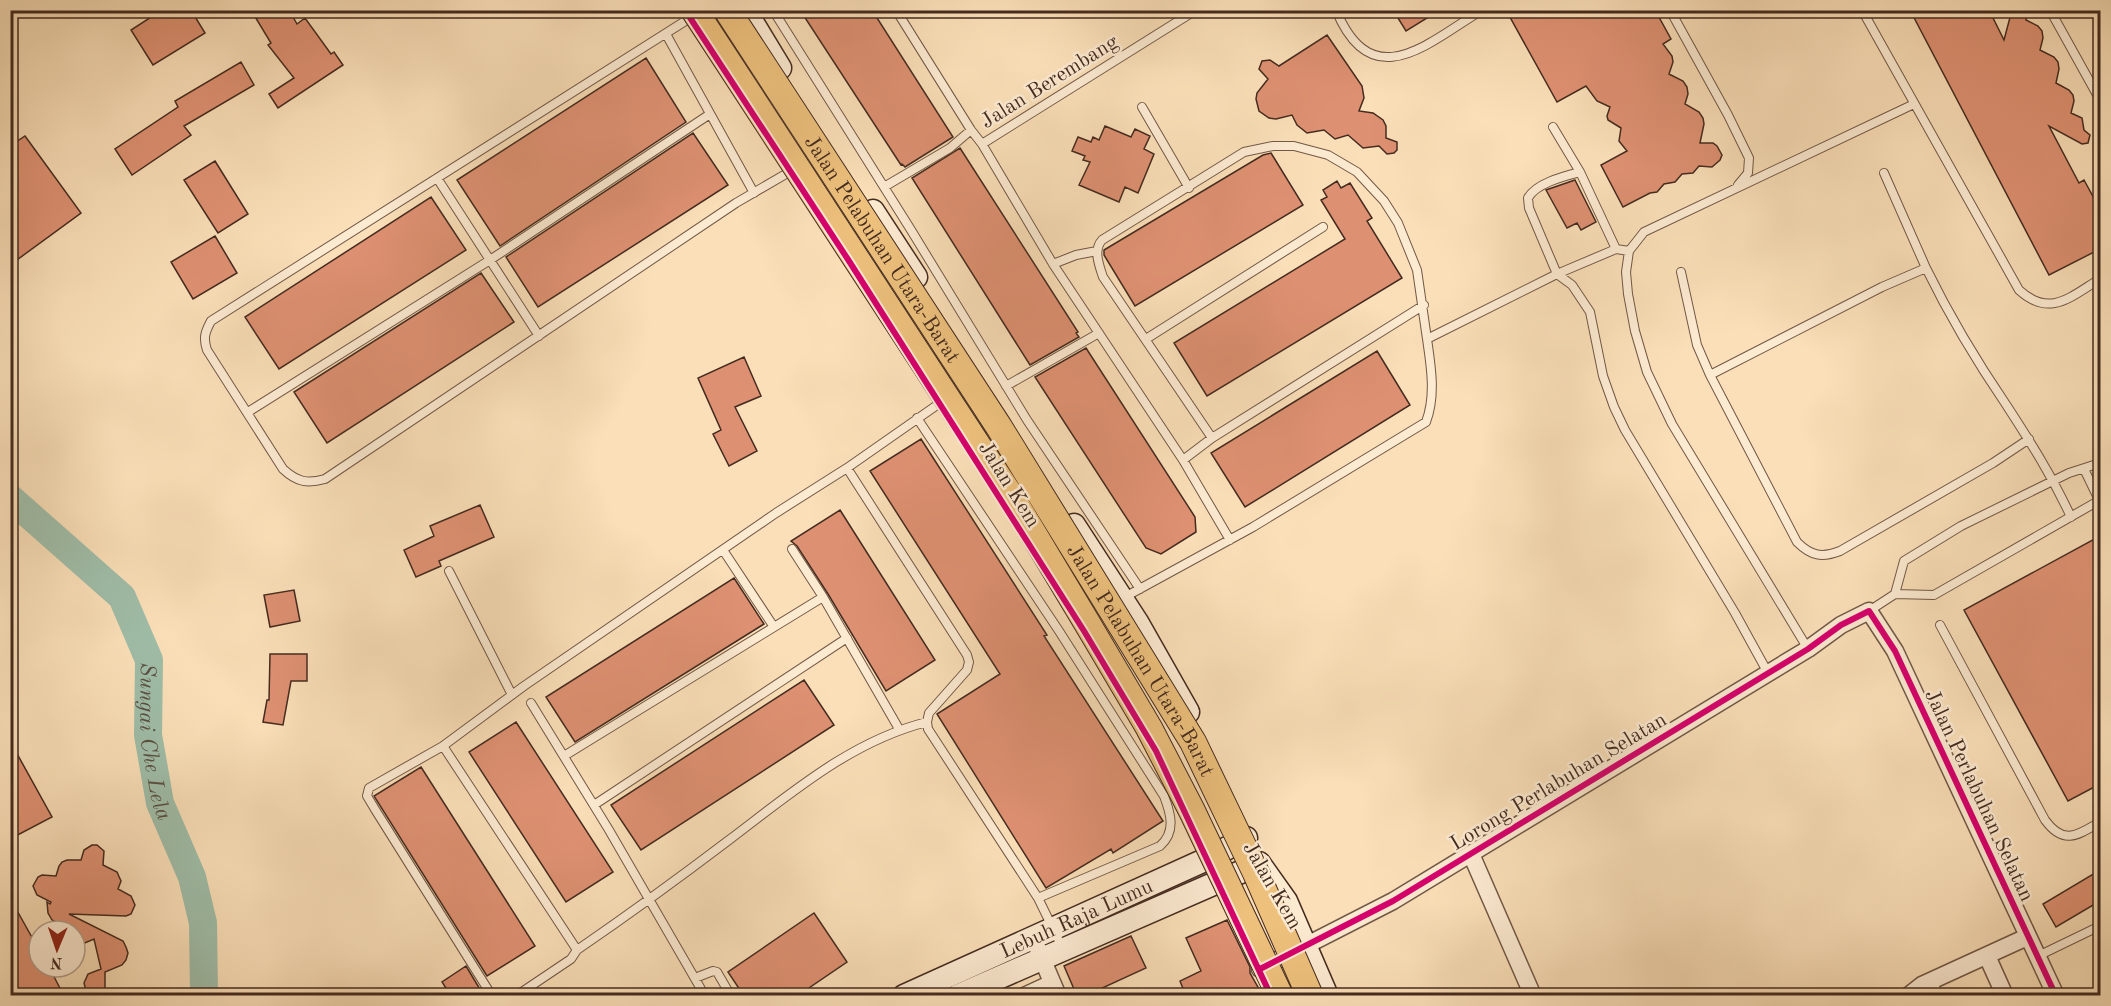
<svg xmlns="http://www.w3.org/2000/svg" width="2111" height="1006" viewBox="0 0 2111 1006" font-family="'Old Standard TT',serif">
<rect width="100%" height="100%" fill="#fadfb8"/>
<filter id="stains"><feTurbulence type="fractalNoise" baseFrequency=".00333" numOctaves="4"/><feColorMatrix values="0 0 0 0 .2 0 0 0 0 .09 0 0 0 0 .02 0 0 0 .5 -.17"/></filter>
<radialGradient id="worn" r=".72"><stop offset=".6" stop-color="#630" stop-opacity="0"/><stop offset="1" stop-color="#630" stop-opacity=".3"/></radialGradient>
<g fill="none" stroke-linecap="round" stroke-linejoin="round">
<path stroke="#9fbda8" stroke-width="28" id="s1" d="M 10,498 L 122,597 L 149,660 L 148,735 L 160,803 L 192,877 L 203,923 L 204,996"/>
</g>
<path fill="#de9172" stroke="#442b20" stroke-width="1.5" d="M 162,10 L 191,10 L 205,33 L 153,65 L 131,30 Z
M 251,10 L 289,10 L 297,24 L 305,18 L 331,54 L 334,52 L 343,65 L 278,108 L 269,94 L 294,78 L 268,45 L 271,43 Z
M 800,10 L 872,10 L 953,137 L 905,167 L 902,164 L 901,165 Z
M 1393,10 L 1440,10 L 1406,31 Z
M 1506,10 L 1655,10 L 1671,39 L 1663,44 L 1672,56 L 1673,62 L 1669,74 L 1683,81 L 1687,87 L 1688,94 L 1685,104 L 1699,112 L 1703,118 L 1704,124 L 1700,143 L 1713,143 L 1717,146 L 1722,155 L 1720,160 L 1712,167 L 1699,166 L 1693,173 L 1682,174 L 1675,182 L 1664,184 L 1657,192 L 1650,193 L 1623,207 L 1601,165 L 1627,151 L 1619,141 L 1621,128 L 1608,120 L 1607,116 L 1610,107 L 1597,101 L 1586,86 L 1557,102 Z
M 1910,10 L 1989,10 L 2004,40 L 2012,10 L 2027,10 L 2026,20 L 2038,26 L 2042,31 L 2043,38 L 2040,50 L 2054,57 L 2058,62 L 2059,69 L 2056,83 L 2069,90 L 2073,95 L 2074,101 L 2071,113 L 2082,118 L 2084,130 L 2090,135 L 2088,143 L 2082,144 L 2049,126 L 2079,183 L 2084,180 L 2096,202 L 2100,200 L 2100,249 L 2049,275 Z
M 1327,35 L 1362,86 L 1364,98 L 1359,111 L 1373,113 L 1383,120 L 1386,126 L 1386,138 L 1397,142 L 1397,150 L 1394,153 L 1387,154 L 1379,146 L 1363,148 L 1348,135 L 1335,139 L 1324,130 L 1307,133 L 1297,125 L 1292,115 L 1276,119 L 1269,118 L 1259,111 L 1256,99 L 1257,93 L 1268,79 L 1259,69 L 1262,61 L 1270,60 L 1279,66 Z
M 646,58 L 686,122 L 500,246 L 457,180 Z
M 241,62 L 254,85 L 184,126 L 191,135 L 132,175 L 115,149 L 178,107 L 175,101 Z
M 1105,126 L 1131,137 L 1135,129 L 1150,136 L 1144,149 L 1154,154 L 1138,193 L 1125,187 L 1119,202 L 1079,185 L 1090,162 L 1083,160 L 1085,156 L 1072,151 L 1078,137 L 1091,142 L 1093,137 L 1099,140 Z
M 693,133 L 728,185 L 538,307 L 506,257 Z
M 25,136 L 81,213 L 10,265 L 10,146 Z
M 960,148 L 1078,332 L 1076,333 L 1079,337 L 1030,365 L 912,178 Z
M 1271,153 L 1303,205 L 1135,306 L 1104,255 L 1104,250 L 1263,155 Z
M 215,161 L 248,214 L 218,233 L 184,180 Z
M 1575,180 L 1596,222 L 1581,230 L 1577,223 L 1567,228 L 1546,190 Z
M 1337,181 L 1341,188 L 1350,183 L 1372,218 L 1367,221 L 1402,278 L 1207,396 L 1174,343 L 1345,239 L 1321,200 L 1327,197 L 1323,190 Z
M 431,197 L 466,250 L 279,369 L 245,317 Z
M 215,236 L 237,273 L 193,299 L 171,262 Z
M 481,273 L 514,322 L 327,443 L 294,392 Z
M 1086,348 L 1195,517 L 1196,532 L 1161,554 L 1146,548 L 1035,377 Z
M 1377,351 L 1410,405 L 1245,507 L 1211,453 Z
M 744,357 L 761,396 L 735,407 L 757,451 L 729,466 L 713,434 L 721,430 L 698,378 Z
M 921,439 L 1047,635 L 1044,636 L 1163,821 L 1113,853 L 1111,849 L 1046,888 L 937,714 L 1000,674 L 870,471 Z
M 480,505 L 494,537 L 439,561 L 441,566 L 416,577 L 404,550 L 434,536 L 430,526 Z
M 840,510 L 935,660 L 886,691 L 828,594 L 797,546 L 791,541 Z
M 2100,536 L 2100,784 L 2068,801 L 1964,610 Z
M 734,578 L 764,624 L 575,742 L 546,697 Z
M 294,590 L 300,621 L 270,627 L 264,595 Z
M 270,654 L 307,654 L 307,681 L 291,681 L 283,725 L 263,722 L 267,700 L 269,700 Z
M 804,680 L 834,725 L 641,850 L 611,805 Z
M 516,722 L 613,872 L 566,902 L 469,752 Z
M 10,741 L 52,817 L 10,839 Z
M 421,767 L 535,946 L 487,976 L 374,796 Z
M 92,845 L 97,845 L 104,851 L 103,865 L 117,872 L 121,881 L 118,889 L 131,896 L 135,905 L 131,914 L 126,916 L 69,914 L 123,941 L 126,947 L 128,953 L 126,960 L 122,965 L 105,972 L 105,988 L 97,994 L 86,991 L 84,983 L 88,974 L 101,969 L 94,939 L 75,947 L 75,931 L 64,931 L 65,927 L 52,920 L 48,913 L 47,902 L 50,904 L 51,902 L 37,895 L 33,886 L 38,877 L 42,875 L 56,876 L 59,866 L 62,862 L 67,860 L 81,860 L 84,850 Z
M 2100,870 L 2100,901 L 2056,927 L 2043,904 Z
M 10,898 L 39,950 L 39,967 L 49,967 L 64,996 L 10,996 Z
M 814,913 L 847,962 L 797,996 L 744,996 L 728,972 Z
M 1227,920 L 1250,967 L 1250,973 L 1263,996 L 1186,996 L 1180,981 L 1201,971 L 1186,938 Z
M 1131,936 L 1146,968 L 1085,996 L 1077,996 L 1064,966 Z
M 466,966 L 484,996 L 451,996 L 442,982 Z"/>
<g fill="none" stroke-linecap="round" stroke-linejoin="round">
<defs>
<path id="lane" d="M 773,10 L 911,230 L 1027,420 L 1140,589
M 896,10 L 971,130 L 982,144 L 1053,264 L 1183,460 L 1230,540
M 1336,10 C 1372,97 1428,43 1482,10
M 1670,10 L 1728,115 L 1749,158 L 1748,173 L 1738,185
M 1862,10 L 2019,290 C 2050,318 2070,297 2100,279
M 2050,10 L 2100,100
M 690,18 L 211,321 C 205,332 203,338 207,350 L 283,469 C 297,482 307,484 325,479 L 736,203 L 791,171
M 666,34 L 754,193
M 1142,107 L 1189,188
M 1553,127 L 1580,172 L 1616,249
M 982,144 L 1196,10
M 1580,172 C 1565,176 1536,183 1528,198 L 1529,208 L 1557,274 L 1572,285 L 1590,312 L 1603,376 L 1614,407 L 1625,430 L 1735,613 L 1768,673
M 1884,173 L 1926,268
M 437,178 L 539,336
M 884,187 L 950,148 L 971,130
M 1053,264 L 1076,255 L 1097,251
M 1681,272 L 1697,345 L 1710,375 L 1882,287 L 1926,268 C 1949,315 1977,362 2007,406 C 2031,443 2052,476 2071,517
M 1146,339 L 1323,227
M 1710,375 L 1797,542 C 1811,556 1822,558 1840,551 L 1993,463 L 2029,439
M 1006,386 L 1099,333
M 940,403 L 847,468 L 967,655 L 969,662 L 967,670 L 929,713 L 927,722 L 928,729 L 1038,898 L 1063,949
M 248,412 L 490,260 L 710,114
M 917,418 L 1059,631 L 1164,796 C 1171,814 1176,832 1160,846 L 1038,898
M 1212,438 L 1103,277 C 1099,265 1093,250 1102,240 L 1244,152 L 1273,146 L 1294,146 L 1328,155 L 1357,172 L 1384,201 L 1398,223 L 1417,270 L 1427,339
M 1183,460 L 1212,438 L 1424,305
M 2084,469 L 2100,502
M 792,549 L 823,597 L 899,729
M 723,550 L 774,627
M 449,571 L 512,695
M 1895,594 L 1904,561 L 1961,526 L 2069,473 L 2100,463
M 1123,598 L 1253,527 L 1426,422 C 1436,396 1431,366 1427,339 L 1557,274 L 1616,249 L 1629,251
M 1869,611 L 1895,594 L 1934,595 L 2100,500
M 1940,625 L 2045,820 C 2064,846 2078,835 2100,822
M 1808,649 L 1672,424 L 1647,372 L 1635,331 L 1628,294 L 1626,272 L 1629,251 L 1644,232 L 1914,104
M 531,703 L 609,830 L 705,996
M 443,746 L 577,950
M 564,756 L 823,597
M 594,805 L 847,638
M 2038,956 L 2100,926
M 695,978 L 713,971 L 717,972 L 731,996
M 1933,982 L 1939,996
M 492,996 L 376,811 L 367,796 L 369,788 L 443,746 L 524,686 L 776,513 L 847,468
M 516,996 L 571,959 L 577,950 C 628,915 679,878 729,840 C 790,794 851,741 927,722"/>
<path id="street" d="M 1471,854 L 1533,996
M 1038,949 L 1058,996
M 1987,956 L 2005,996
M 1260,969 L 1393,901 L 1808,649 L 1841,625 L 1869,611 L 1895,651 L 2056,996
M 1024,996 L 1052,983
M 1908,996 L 1922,985 L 2027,937"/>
<g id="secondary">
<path d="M 745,10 L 780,68"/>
<path d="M 873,211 L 916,277"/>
<path d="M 1074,525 L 1137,622 L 1188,712"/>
<path d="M 1259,863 L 1286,901 L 1327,996"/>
<path id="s2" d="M 904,996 L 1207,859 L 1246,838"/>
<path d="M 957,996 L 1259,864"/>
</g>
</defs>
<use href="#lane" stroke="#725846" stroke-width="10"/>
<use href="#street" stroke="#725846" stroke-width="19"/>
<use href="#secondary" stroke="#442b20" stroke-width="25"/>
<use href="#lane" stroke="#fcead1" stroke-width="8"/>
<use href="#street" stroke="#fcead1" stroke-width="16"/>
<use href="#secondary" stroke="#fcead1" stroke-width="22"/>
<defs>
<g id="primary-bridge">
<path d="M 694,10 L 1012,498 L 1087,623 L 1149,728 L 1192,811 L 1280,996"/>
<path id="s3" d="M 727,10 L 999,427 L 1193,742 L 1256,873 L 1310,996"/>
</g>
</defs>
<use href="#primary-bridge" stroke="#442b20" stroke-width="28" stroke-linecap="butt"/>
<use href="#primary-bridge" stroke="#edc07c" stroke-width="26"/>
<defs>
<path id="cycleway" d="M 685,10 L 849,261 L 1084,631 L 1156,751 L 1271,996
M 1260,969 L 1393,901 L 1808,649 L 1841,625 L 1869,611 L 1895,651 L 2056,996"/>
</defs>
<use href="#cycleway" stroke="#fcead1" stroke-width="10"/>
<use href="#cycleway" stroke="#d6006c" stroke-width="6"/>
</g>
<g text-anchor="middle" stroke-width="5" stroke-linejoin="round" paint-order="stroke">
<g font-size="21" fill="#442b20" stroke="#fcead1">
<text transform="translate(1049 81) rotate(-32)" y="7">Jalan Berembang</text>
<text dy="7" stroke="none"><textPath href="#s3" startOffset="285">Jalan Pelabuhan Utara-Barat</textPath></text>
<text transform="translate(1010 484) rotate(58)" y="7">Jalan Kem</text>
<text dy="7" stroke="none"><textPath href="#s3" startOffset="771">Jalan Pelabuhan Utara-Barat</textPath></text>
<text transform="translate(1558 781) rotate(-31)" y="7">Lorong Perlabuhan Selatan</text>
<text transform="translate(1980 795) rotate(65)" y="7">Jalan Perlabuhan Selatan</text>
<text transform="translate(1273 885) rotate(60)" y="7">Jalan Kem</text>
<text dy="7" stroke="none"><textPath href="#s2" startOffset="189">Lebuh Raja Lumu</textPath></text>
</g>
<g font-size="22" font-style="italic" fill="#5b5042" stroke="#fcead1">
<text dy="8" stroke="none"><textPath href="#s1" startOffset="300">Sungai Che Lela</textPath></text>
</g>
</g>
<rect width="2111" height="1006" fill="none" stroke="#fadfb8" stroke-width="36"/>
<rect x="12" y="12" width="2087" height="982" fill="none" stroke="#442b20" stroke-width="3"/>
<rect x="18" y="18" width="2075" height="970" fill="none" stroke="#442b20" stroke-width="1.5"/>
<g transform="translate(57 949) rotate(182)"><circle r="28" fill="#fcead1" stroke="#b29e8a" stroke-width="1.5"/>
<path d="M0-4.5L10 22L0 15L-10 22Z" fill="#8f2418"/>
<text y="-9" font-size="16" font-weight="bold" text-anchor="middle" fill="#442b20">N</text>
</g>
<rect width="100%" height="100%" filter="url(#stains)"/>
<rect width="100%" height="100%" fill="url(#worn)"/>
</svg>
